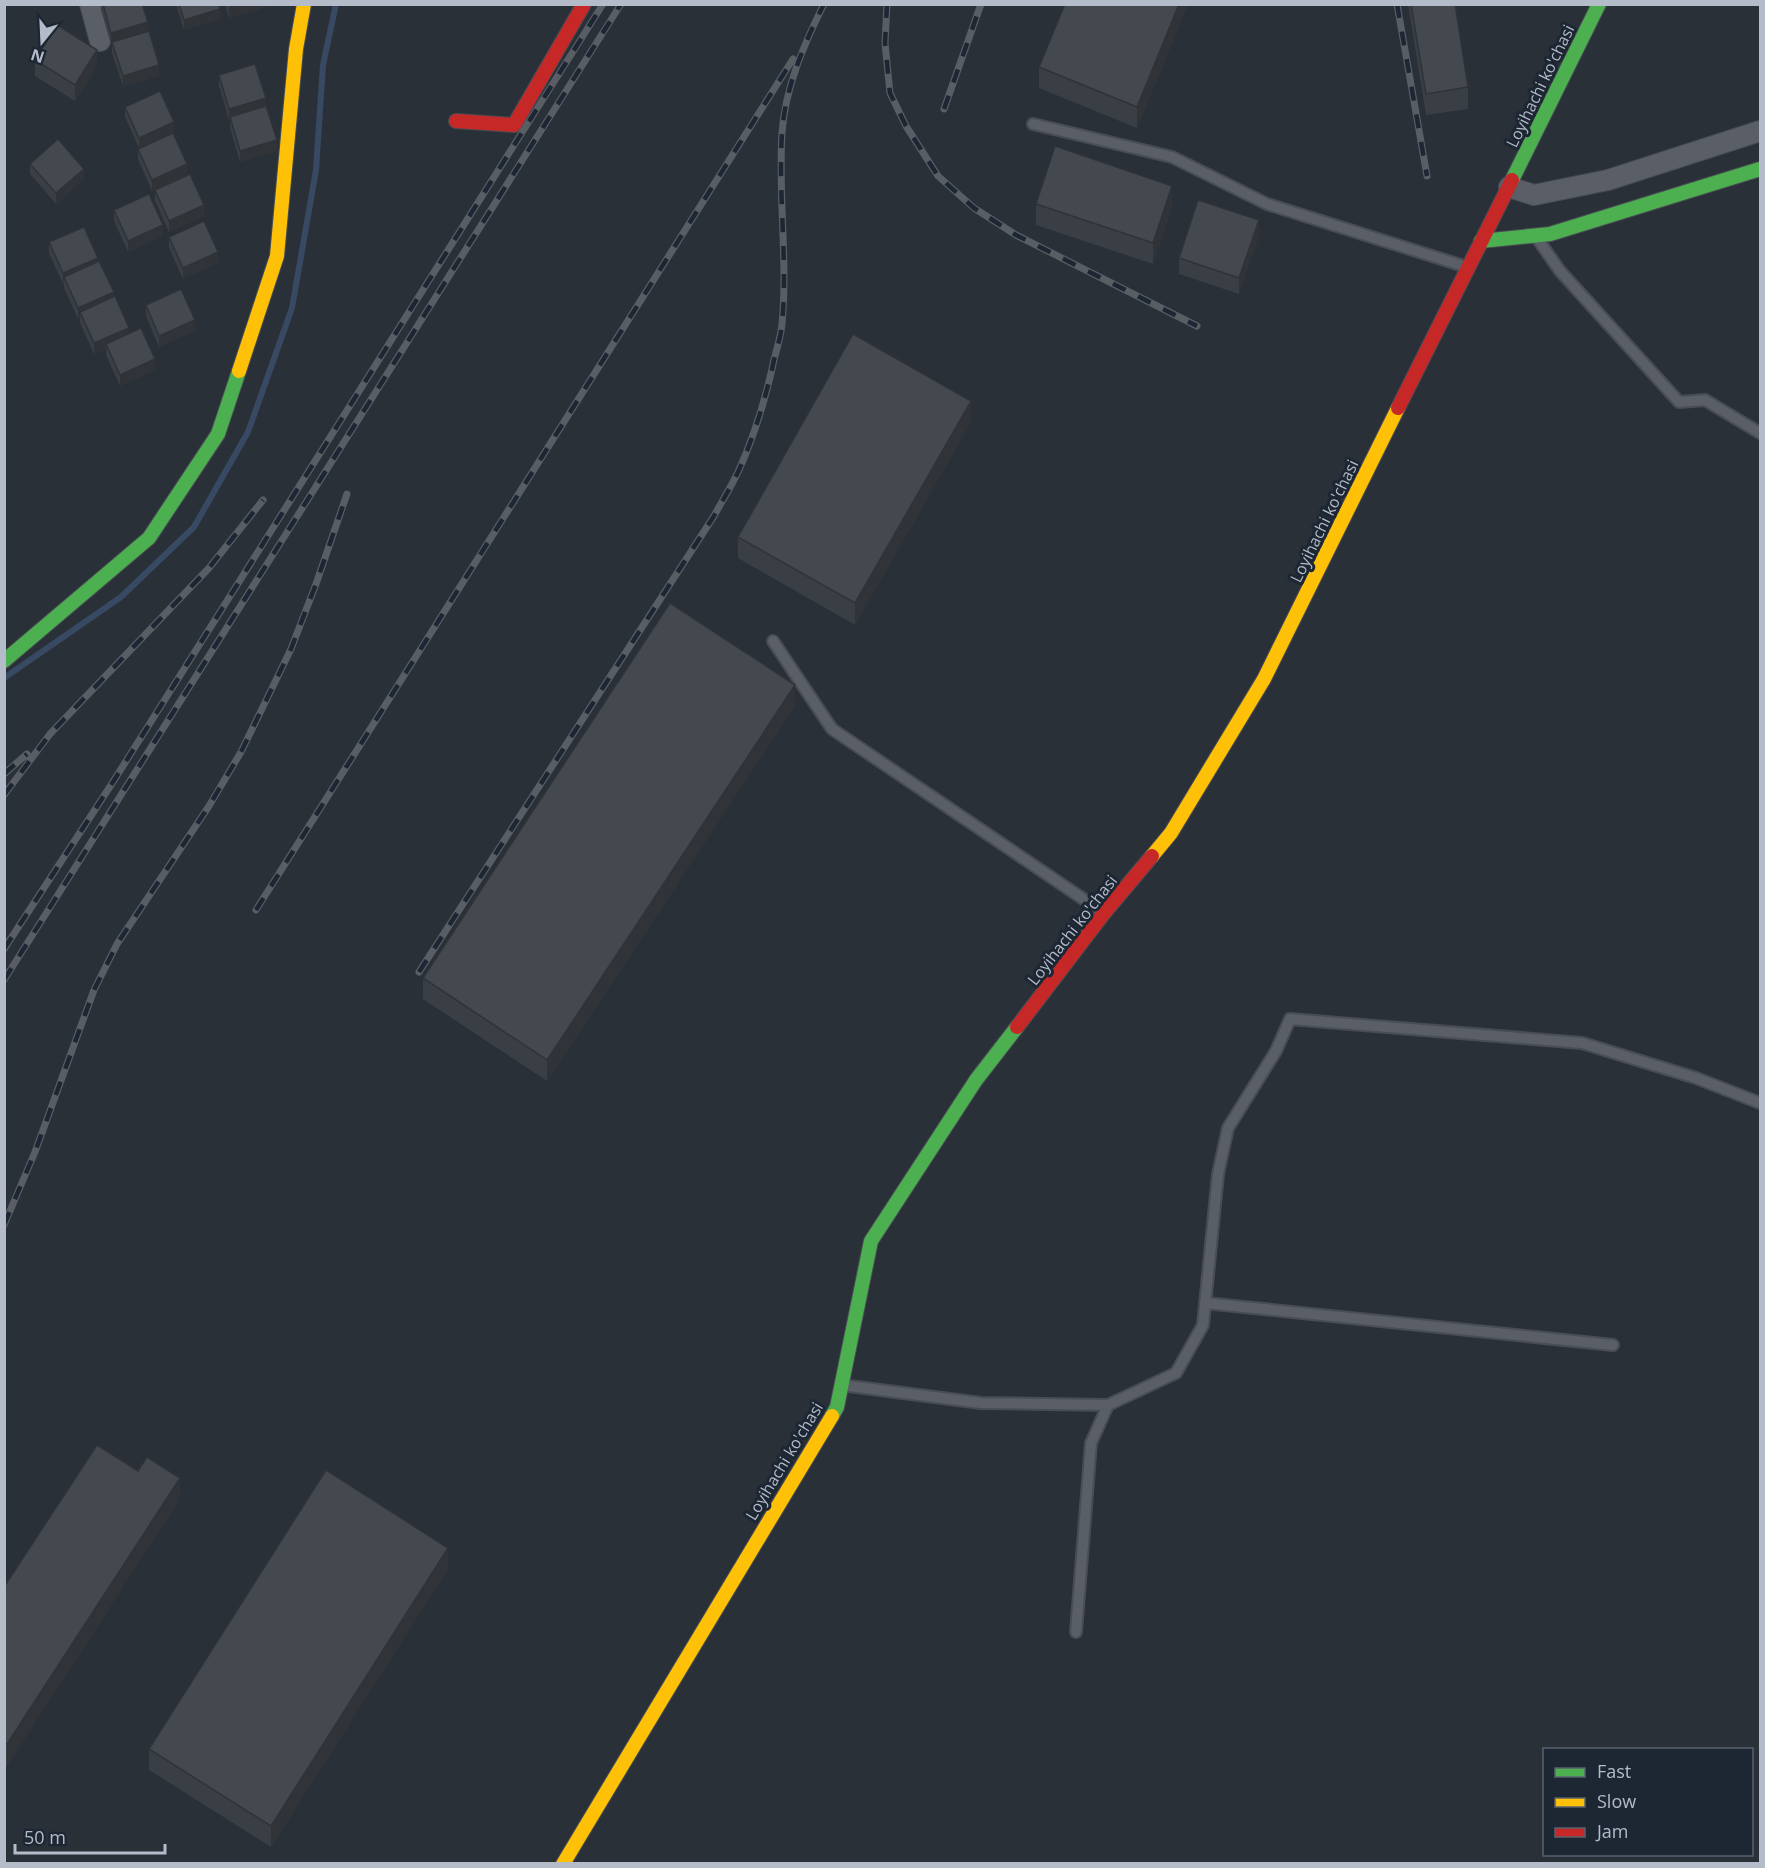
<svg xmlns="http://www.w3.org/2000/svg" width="1765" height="1868" viewBox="0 0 1765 1868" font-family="'Open Sans',sans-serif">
<rect width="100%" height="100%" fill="#2a3038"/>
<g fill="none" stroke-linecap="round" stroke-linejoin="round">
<path stroke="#384963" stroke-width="6" d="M 4,678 L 121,597 L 194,527 L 248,432 L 292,308 L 316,170 L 323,65 L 336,4"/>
<defs>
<path id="lane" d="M 1033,124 L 1172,157 L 1267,204 L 1467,267
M 1537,238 L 1560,271 L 1679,402 L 1705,400 L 1760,433
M 773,641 L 832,729 L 1104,913
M 1205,1303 L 1613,1345
M 841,1385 L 981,1403 L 1108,1405 L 1176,1373 L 1203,1325 L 1218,1174 L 1228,1128 L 1276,1051 L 1290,1019 L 1582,1043 L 1696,1078 L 1760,1103
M 1076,1632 L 1091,1443 L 1108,1405"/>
<path id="street" d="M 90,4 L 100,41
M 1509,187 L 1534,195 L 1608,180 L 1760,131"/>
<path id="fast" d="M 1512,180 L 1599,4
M 1481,241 L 1550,234 L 1760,169
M 4,661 L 149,538 L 218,434 L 239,371
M 832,1416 L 837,1407 L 871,1241 L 976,1080 L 1017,1027"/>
<path id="slow" d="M 239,371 L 277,256 L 296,49 L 304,4
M 1152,856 L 1171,833 L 1264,679 L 1398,408
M 563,1864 L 832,1416"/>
<path id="jam" d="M 456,121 L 514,125 L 584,4
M 1398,408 L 1512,180
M 1017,1027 L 1104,913 L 1152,856"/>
</defs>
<use href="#lane" stroke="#484c53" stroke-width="14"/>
<use href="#street" stroke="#484c53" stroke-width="22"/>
<use href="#fast" stroke="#484c53" stroke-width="16"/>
<use href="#slow" stroke="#484c53" stroke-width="16"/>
<use href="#jam" stroke="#484c53" stroke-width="16"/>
<use href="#lane" stroke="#5a5e66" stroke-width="10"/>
<use href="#street" stroke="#5a5e66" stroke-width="20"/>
<use href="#fast" stroke="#4caf50" stroke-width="14"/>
<use href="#slow" stroke="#ffc107" stroke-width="14"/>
<use href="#jam" stroke="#c62828" stroke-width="14"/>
<defs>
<path id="rail" d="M 887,4 L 885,43 L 890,93 L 906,126 L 938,176 L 974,208 L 1016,235 L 1197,326
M 1397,4 L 1427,176
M 944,109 L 981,4
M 4,774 L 27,754
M 4,795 L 50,734 L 209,568 L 263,500
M 256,910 L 793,59
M 4,949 L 111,785 L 603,4
M 419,972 L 714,516 C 722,501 731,487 738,472 C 754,437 766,397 774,360 C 777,348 781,336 782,324 C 788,260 778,197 782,133 C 785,88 804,44 824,4
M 4,980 L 621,4
M 4,1225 L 35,1152 L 94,990 L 117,944 L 209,806 L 241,752 L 291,649 L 316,584 L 347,494"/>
</defs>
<use href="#rail" stroke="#595d64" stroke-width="7"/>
<use href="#rail" stroke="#1d2633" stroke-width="4.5" stroke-dasharray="14" stroke-linecap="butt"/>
</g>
<path fill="#3a3f45" d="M 101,4 L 142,4 L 148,31 L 159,76 L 123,86 L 112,53 L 112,44 L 111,44 L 101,10 Z
M 176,4 L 219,4 L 220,19 L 184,30 Z
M 225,4 L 266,4 L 266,7 L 229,18 Z
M 1065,4 L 1188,4 L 1137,128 L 1039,88 L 1039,67 Z
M 1408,4 L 1455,4 L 1468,87 L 1468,109 L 1426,115 Z
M 35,60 L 97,66 L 75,101 L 35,76 Z
M 219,75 L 266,107 L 277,151 L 240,162 L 230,128 L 230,120 L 229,120 L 219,86 Z
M 125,107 L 174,133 L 173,133 L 187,175 L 152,191 L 138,159 L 138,149 L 139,148 L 125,117 Z
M 30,164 L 84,180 L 56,204 L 30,174 Z
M 155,190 L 204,216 L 169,232 L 155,201 Z
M 1036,204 L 1172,207 L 1153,264 L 1036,225 Z
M 114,210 L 163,236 L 128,252 L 114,221 Z
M 1259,236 L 1239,294 L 1179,274 L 1179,258 Z
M 169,237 L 218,263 L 183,279 L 169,248 Z
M 49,242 L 98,262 L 129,334 L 155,370 L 120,386 L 106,355 L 106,349 L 94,354 L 80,323 L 80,318 L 78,319 L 64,288 L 64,283 L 63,284 L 49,253 Z
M 146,305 L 195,331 L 159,347 L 146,316 Z
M 971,422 L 855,625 L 738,558 L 738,537 Z
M 795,706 L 547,1081 L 423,999 L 423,978 Z
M 180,1499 L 7,1766 L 4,1764 L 4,1587 Z
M 448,1569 L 271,1847 L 149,1770 L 149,1749 Z"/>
<path fill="#303338" d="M 237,4 L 266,4 L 266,7 L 229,18 L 229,7 Z
M 1179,4 L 1188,4 L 1137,128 L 1137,107 Z
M 220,9 L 220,19 L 184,30 L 184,20 Z
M 148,22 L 148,33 L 111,44 L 111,33 Z
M 97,50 L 97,66 L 75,101 L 75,85 Z
M 159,65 L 159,76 L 123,86 L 123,76 Z
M 266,98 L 266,109 L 230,117 L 230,120 L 229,120 L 229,109 Z
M 174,122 L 174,133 L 139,149 L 139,138 Z
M 277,140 L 277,151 L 240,162 L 240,151 Z
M 187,164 L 187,175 L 152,191 L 152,180 Z
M 84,169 L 84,180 L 56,204 L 56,193 Z
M 1172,186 L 1172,207 L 1153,264 L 1153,243 Z
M 204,205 L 204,216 L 169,232 L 169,221 Z
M 1259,220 L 1259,236 L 1239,294 L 1239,278 Z
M 163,225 L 163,236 L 128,252 L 128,241 Z
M 218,252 L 218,263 L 183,279 L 183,268 Z
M 98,258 L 98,268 L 64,277 L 64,283 L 63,284 L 63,273 Z
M 114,292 L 114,303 L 80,312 L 80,318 L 78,319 L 78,308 Z
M 195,320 L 195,331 L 159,347 L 159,336 Z
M 129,328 L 129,338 L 106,344 L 106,349 L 94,354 L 94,343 Z
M 155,359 L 155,370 L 120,386 L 120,375 Z
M 971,401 L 971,422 L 855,625 L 855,603 Z
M 795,685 L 795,706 L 547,1081 L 547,1060 Z
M 180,1478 L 180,1499 L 7,1766 L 7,1744 Z
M 448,1548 L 448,1569 L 271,1847 L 271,1826 Z"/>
<path fill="#444950" stroke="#303338" stroke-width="1.5" d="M 103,4 L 142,4 L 148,22 L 111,33 Z
M 179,4 L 219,4 L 220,9 L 184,20 Z
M 1065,4 L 1179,4 L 1137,107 L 1039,67 Z
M 1411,4 L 1455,4 L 1468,87 L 1426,94 Z
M 57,25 L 97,50 L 75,85 L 35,60 Z
M 149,31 L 159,65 L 123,76 L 112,42 Z
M 255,64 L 266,98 L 229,109 L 219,75 Z
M 160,91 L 174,122 L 139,138 L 125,107 Z
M 266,106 L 277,140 L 240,151 L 230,117 Z
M 173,133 L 187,164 L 152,180 L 138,149 Z
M 58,139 L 84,169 L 56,193 L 30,164 Z
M 1055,146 L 1172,186 L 1153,243 L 1036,204 Z
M 190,174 L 204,205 L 169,221 L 155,190 Z
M 149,194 L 163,225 L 128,241 L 114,210 Z
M 1198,200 L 1259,220 L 1239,278 L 1179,258 Z
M 204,221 L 218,252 L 183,268 L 169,237 Z
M 84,227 L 98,258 L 63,273 L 49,242 Z
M 99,261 L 114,292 L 78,308 L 64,277 Z
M 181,289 L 195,320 L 159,336 L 146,305 Z
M 115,296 L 129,328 L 94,343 L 80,312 Z
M 141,328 L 155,359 L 120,375 L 106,344 Z
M 853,334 L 971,401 L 855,603 L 738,537 Z
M 670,603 L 795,685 L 547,1060 L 423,978 Z
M 97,1445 L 138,1471 L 147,1457 L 180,1478 L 7,1744 L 4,1743 L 4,1587 Z
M 326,1470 L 448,1548 L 271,1826 L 149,1749 Z"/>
<g text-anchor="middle" stroke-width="6" stroke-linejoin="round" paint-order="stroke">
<g font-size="16" fill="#b4bcc9" stroke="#1d2633">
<text transform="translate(1540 86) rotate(-64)" y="6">Loyihachi ko'chasi</text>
<text transform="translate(1324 521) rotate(-64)" y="6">Loyihachi ko'chasi</text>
<text transform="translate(1072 930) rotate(-52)" y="6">Loyihachi ko'chasi</text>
<text transform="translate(784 1461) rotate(-59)" y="6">Loyihachi ko'chasi</text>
</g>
</g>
<rect width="1765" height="1868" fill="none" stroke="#b4bcc9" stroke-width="12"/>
<rect x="1543" y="1748" width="210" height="108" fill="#1d2633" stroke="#59626f" stroke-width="1.5"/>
<rect x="1555" y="1768" width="30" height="9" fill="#4caf50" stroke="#59626f" stroke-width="1.5"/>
<text x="1597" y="1778" font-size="18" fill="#b4bcc9">Fast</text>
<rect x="1555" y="1798" width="30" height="9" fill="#ffc107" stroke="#59626f" stroke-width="1.5"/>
<text x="1597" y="1808" font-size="18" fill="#b4bcc9">Slow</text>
<rect x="1555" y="1828" width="30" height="9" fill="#c62828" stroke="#59626f" stroke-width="1.5"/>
<text x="1597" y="1838" font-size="18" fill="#b4bcc9">Jam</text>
<g transform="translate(42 42) rotate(198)" stroke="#1d2633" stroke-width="4.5" paint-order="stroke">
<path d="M0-4.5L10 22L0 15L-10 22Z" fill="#b4bcc9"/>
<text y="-9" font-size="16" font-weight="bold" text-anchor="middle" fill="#b4bcc9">N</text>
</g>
<path d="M15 1844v9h150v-9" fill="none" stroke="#b4bcc9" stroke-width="3"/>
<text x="24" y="1844" font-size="18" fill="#b4bcc9" stroke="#1d2633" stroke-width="4.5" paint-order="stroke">50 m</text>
</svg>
